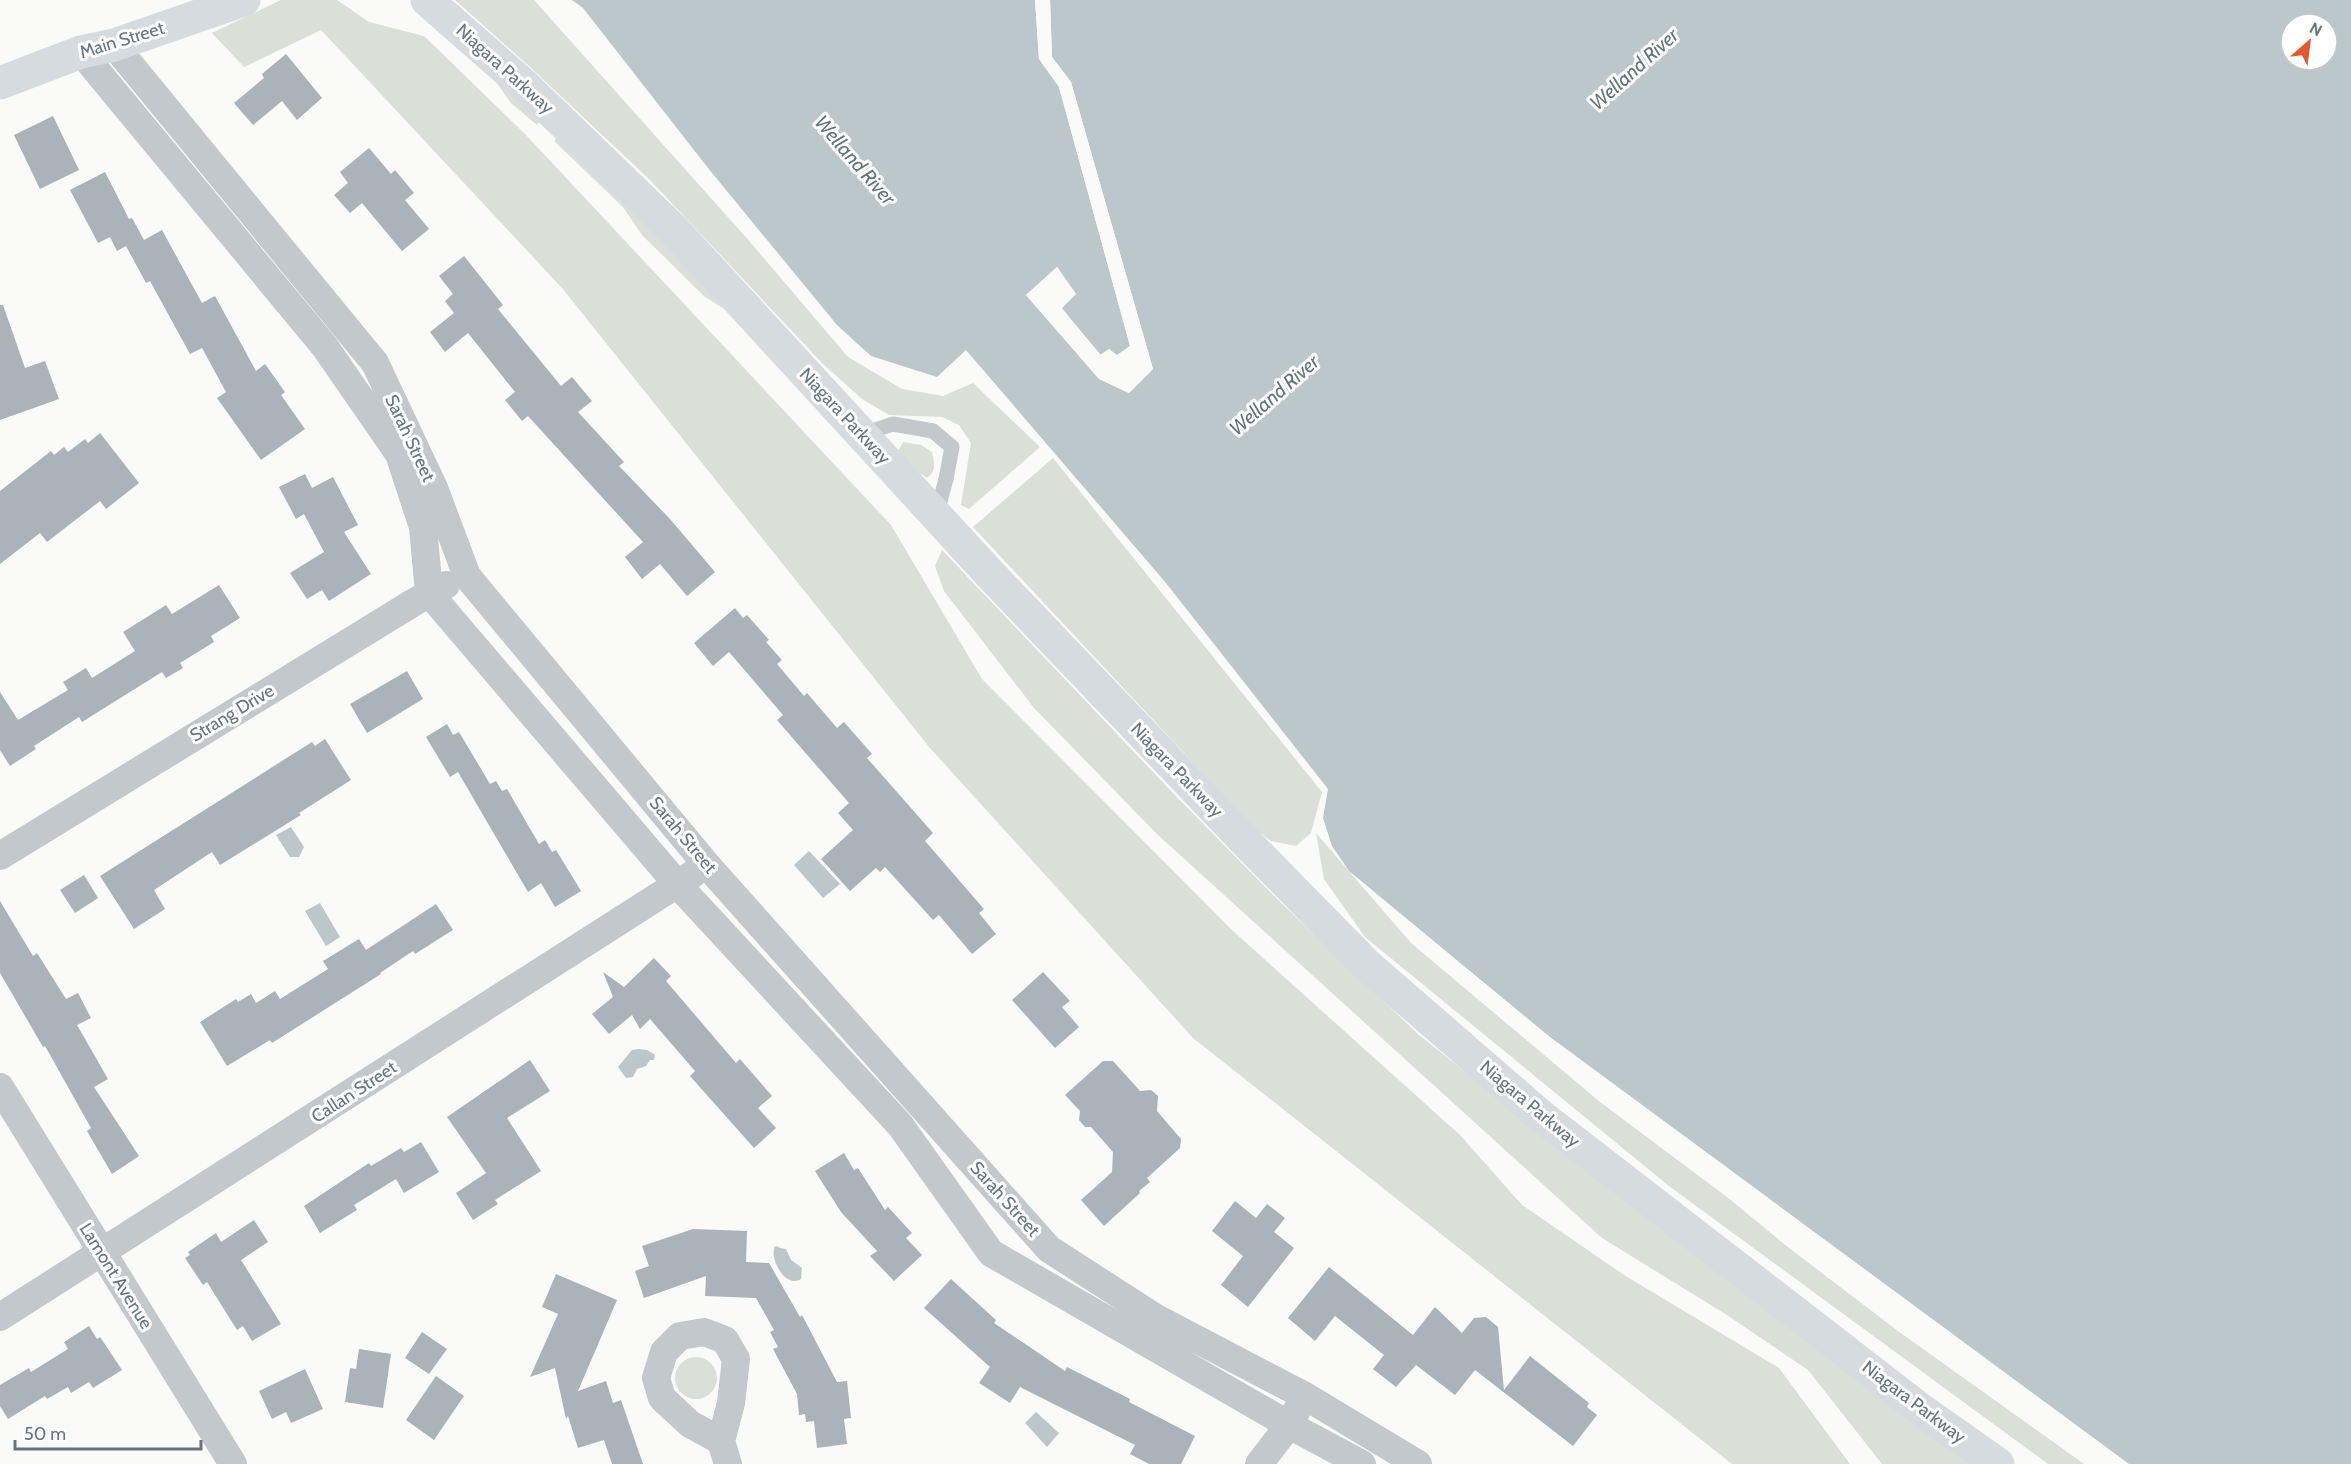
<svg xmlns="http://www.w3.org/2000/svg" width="2351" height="1464" viewBox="0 0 2351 1464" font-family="Cabin,sans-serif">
<rect width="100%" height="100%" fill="#fafaf8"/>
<path fill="#dadfd7" d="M 281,0 L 337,0 L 369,22 L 424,36 L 526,135 L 891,525 L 982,679 L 1233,931 L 1460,1135 L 1522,1205 L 1624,1275 L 1779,1368 L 1850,1464 L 1732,1464 L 1193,1038 L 930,748 L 562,288 L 321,30 L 244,67 L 212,33 Z
M 455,0 L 534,0 L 751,243 L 848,357 L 902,389 L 943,396 L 973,383 L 1040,447 L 969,509 L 961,505 L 971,443 L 959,425 L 942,417 L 889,415 L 862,399 L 822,363 L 650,180 L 530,67 Z
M 494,79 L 541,120 L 537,125 L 511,103 Z
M 558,137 L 716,293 L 731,313 L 705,297 L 642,235 L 623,207 L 554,141 Z
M 903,442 L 921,445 L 932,452 C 934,463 937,471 927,478 L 911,467 L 898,451 Z
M 1053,458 L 1322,792 L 1311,833 L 1296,846 L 1271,841 L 1256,830 L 973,527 Z
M 942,550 L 1172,792 L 1277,899 L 1419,1035 L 1631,1204 L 1983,1464 L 1882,1464 L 1808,1370 L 1727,1315 L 1602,1238 L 1158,835 L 1034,708 L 944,591 L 935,566 Z
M 1316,833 L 1411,943 L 1600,1102 L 1727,1197 L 1789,1248 L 1898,1331 L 2084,1464 L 2048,1464 L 1669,1186 L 1365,937 L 1324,879 Z
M675 1378a21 21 0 1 1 42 0a21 21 0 1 1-42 0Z"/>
<path fill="#bbc7cb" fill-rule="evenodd" d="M 572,0 L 1035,0 L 1039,59 L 1059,87 L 1130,346 L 1116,356 L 1109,349 L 1101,355 L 1061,308 L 1076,294 L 1057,267 L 1026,295 L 1099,379 L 1129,393 L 1153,369 L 1071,82 L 1052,57 L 1050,0 L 2351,0 L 2351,1464 L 2129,1464 L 1550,1037 L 1349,871 L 1332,846 L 1323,818 L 1328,789 L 1166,583 L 966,350 L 937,377 L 871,356 L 837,325 L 708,168 L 583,8 ZM 2291,24 L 2327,24 L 2327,60 L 2291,60 Z
M 291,827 L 304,847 L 299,857 L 290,857 L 276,835 Z
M 809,851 L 840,884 L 823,898 L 794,865 Z
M 320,903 L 340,937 L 326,946 L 305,911 Z
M 639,1049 L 647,1050 L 655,1055 L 654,1060 L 650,1060 L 646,1066 L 637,1069 L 633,1077 L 626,1078 L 618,1067 L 632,1050 Z
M 777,1246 L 780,1248 L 786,1249 L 791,1260 L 802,1268 L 801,1279 C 788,1287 776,1269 774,1257 C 773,1254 774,1251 774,1247 Z
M 1036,1412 L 1059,1433 L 1047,1447 L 1025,1423 Z"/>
<path fill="#fafaf8" d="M 1035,0 L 1038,0 L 1042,58 L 1062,86 L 1132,347 L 1117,358 L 1109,353 L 1102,358 L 1098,357 L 1059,309 L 1059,306 L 1072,293 L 1056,271 L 1030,295 L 1100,377 L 1128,390 L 1150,368 L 1068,83 L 1049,58 L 1047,0 L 1050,0 L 1052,57 L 1071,82 L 1153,369 L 1129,393 L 1099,379 L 1026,295 L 1057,267 L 1076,294 L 1062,308 L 1100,355 L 1109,349 L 1117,355 L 1130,346 L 1059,87 L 1039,59 Z"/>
<path fill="#aab3b9" d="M 286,54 L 322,98 L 297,120 L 282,101 L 253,125 L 234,103 L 264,78 L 262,74 Z
M 53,116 L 79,170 L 40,189 L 14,135 Z
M 369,148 L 391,174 L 395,170 L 414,193 L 405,200 L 429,229 L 402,251 L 362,203 L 350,213 L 334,195 L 348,183 L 340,172 Z
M 105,172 L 129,219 L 132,218 L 144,240 L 162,230 L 202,303 L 215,296 L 256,371 L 265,364 L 285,392 L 281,395 L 305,429 L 261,460 L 217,398 L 226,392 L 202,348 L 190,354 L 150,281 L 146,283 L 126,246 L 117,251 L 110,237 L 98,243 L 70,190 Z
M 464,256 L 503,305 L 498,309 L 561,386 L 572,377 L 592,401 L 578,412 L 624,462 L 619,466 L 670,519 L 715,572 L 687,596 L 660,564 L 642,579 L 625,557 L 643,542 L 528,416 L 522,421 L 505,400 L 515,392 L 468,333 L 445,352 L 430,332 L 454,313 L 445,301 L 453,294 L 439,276 Z
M 0,305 L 3,305 L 25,368 L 45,361 L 59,399 L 0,420 Z
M 100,433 L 139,483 L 106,509 L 100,501 L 47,542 L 40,533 L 0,564 L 0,491 L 51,451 L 54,455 L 64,447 L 68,452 L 85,439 L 88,443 Z
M 305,474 L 312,488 L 333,477 L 358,525 L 344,532 L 371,574 L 329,601 L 322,590 L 307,599 L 290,573 L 324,552 L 304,514 L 296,519 L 279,487 Z
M 219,585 L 240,618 L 211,636 L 214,642 L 180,663 L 183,668 L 166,678 L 162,672 L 82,722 L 79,717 L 34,746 L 36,749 L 10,766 L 0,750 L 0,692 L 18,720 L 68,690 L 63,682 L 86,668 L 92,678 L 135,651 L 123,632 L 166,605 L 172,614 Z
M 735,608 L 743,618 L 747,615 L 769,640 L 766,642 L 782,660 L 777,664 L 804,696 L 807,693 L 837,728 L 844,722 L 872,754 L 867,758 L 933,833 L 925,841 L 984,909 L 979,913 L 996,934 L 972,954 L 939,915 L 933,920 L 885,867 L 880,872 L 876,868 L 850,891 L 821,859 L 853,830 L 838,813 L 849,803 L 777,720 L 783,715 L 729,652 L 713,666 L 694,643 Z
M 407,671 L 423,699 L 367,733 L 350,704 Z
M 447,724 L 453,735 L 459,732 L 490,784 L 496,781 L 502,791 L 507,789 L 539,844 L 545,840 L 552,852 L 556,850 L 581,891 L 555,907 L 541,883 L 528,892 L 458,772 L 450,777 L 426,737 Z
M 325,739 L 351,780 L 299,813 L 301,815 L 220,865 L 212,852 L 154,890 L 165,909 L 134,929 L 100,876 L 312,742 L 315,746 Z
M 84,875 L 98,898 L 75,913 L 60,890 Z
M 0,901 L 33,956 L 37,953 L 66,999 L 78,993 L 91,1018 L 77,1025 L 108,1079 L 94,1087 L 139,1156 L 112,1174 L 87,1131 L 91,1128 L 45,1046 L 43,1047 L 0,973 Z
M 436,904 L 453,930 L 415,954 L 413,951 L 380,973 L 381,974 L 272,1043 L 270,1040 L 227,1066 L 200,1022 L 236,999 L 238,1002 L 251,994 L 256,1003 L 275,991 L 280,999 L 328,969 L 323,961 L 359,939 L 366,950 Z
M 654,958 L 671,976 L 666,981 L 736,1063 L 740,1059 L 772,1096 L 758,1108 L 776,1128 L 754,1148 L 690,1076 L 695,1071 L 650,1019 L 640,1029 L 632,1015 L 609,1034 L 592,1014 L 613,997 L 603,972 L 624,987 Z
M 1043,972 L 1070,1001 L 1062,1007 L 1079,1027 L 1055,1048 L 1012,1000 Z
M 530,1060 L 550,1091 L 507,1118 L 541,1171 L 495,1200 L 498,1204 L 473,1220 L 456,1193 L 486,1173 L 447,1117 Z
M 1103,1061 L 1113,1061 L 1140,1091 L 1151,1090 L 1158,1096 L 1157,1111 L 1181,1139 L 1180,1148 L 1147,1178 L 1150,1182 L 1139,1191 L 1140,1193 L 1104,1226 L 1081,1200 L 1112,1172 L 1113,1152 L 1091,1127 L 1085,1127 L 1079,1120 L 1080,1111 L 1065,1095 Z
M 421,1142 L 439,1172 L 404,1193 L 396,1179 L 354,1205 L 357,1210 L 320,1233 L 304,1206 L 369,1163 L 371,1166 L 401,1148 L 404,1152 Z
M 844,1153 L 854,1170 L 858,1168 L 885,1210 L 888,1207 L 912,1233 L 906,1238 L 922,1255 L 894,1281 L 870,1256 L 877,1251 L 841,1212 L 815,1171 Z
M 1235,1201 L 1256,1218 L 1267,1204 L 1285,1218 L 1274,1232 L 1294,1248 L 1248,1307 L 1221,1285 L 1243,1256 L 1212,1231 Z
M 254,1220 L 268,1242 L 241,1260 L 281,1324 L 252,1341 L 243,1326 L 237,1330 L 207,1282 L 203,1285 L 185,1258 L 190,1255 L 188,1252 L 216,1233 L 221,1242 Z
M 693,1229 L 747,1231 L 746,1262 L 769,1263 L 800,1317 L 802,1315 L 837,1382 L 847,1381 L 851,1418 L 844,1419 L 847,1444 L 817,1448 L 814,1421 L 806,1422 L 805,1414 L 799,1415 L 797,1394 L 773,1349 L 778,1347 L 770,1332 L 774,1330 L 756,1298 L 705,1296 L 706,1276 L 644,1298 L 635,1271 L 649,1266 L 642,1246 Z
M 1329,1267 L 1413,1335 L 1435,1307 L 1462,1333 L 1474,1318 L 1486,1317 L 1498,1327 L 1504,1390 L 1530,1356 L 1589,1403 L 1587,1407 L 1597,1415 L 1573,1446 L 1475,1370 L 1455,1395 L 1416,1365 L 1396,1387 L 1373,1369 L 1384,1355 L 1335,1316 L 1315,1341 L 1288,1318 Z
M 556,1274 L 617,1300 L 578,1391 L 606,1381 L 613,1403 L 621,1400 L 643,1464 L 612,1464 L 604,1440 L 578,1448 L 568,1416 L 566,1419 L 555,1368 L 530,1377 L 558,1314 L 542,1307 Z
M 951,1279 L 996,1320 L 994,1323 L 1065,1371 L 1067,1367 L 1130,1399 L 1129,1402 L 1195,1436 L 1181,1464 L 1149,1464 L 1130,1454 L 1135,1445 L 1020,1387 L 1010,1403 L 979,1383 L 990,1367 L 924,1308 Z
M 89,1326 L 97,1339 L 100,1337 L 122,1370 L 93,1388 L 89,1382 L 71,1393 L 68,1387 L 47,1399 L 45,1396 L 8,1419 L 0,1406 L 0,1385 L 29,1368 L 31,1372 L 68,1349 L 64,1342 Z
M 422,1332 L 447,1349 L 429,1374 L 405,1358 Z
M 359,1349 L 391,1354 L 383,1408 L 345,1402 L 350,1368 L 356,1369 Z
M 305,1369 L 323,1409 L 291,1423 L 286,1412 L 272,1419 L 259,1391 Z
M 436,1376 L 464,1396 L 434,1440 L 406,1420 Z"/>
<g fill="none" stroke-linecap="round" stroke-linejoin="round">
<path stroke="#c3c8cc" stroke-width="15" d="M 863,434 L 893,424 L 933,431 L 952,447 L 946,479 L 936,516"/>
<path stroke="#c3c8cc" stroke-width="28" d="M 114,45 L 375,363 L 434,488 L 467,576 L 706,864 L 1049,1249 L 1156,1318 L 1305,1396 L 1418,1464
M 81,52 L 325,347 L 399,454 L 423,527 L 429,593 L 678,885 L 900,1125 L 991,1253 L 1289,1425 L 1362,1464
M 0,856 L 416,601 L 446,585
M 0,1087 L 233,1464
M 0,1317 L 693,874
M 721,1441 L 690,1424 L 662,1398 L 656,1378 L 664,1352 L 680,1336 L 704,1332 L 725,1340 L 736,1359 L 731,1403 L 721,1441 L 728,1464
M 1259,1464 L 1289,1425 L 1298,1408"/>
<path stroke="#d6dbdf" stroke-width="33" d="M 427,0 L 525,86 L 674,230 L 989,573 L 1246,842 L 1368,966 L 1541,1116 L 1920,1409 L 1998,1464
M 0,83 L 81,52 L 114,45 L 244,0"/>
</g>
<g text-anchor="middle" stroke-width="6" stroke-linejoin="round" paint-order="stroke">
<g font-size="18" fill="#657683" stroke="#fff">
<text transform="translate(122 40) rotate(-17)" y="6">Main Street</text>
<text transform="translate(505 69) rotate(42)" y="6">Niagara Parkway</text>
<text transform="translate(845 416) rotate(47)" y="6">Niagara Parkway</text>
<text transform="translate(410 438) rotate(65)" y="6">Sarah Street</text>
<text transform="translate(232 713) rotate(-31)" y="6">Strang Drive</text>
<text transform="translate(1177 770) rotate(46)" y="6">Niagara Parkway</text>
<text transform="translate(683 835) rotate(50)" y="6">Sarah Street</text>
<text transform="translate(354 1092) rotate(-33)" y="6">Callan Street</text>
<text transform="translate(1530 1104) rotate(40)" y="6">Niagara Parkway</text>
<text transform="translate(1005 1199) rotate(48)" y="6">Sarah Street</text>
<text transform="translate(116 1276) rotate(58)" y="6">Lamont Avenue</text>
<text transform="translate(1914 1402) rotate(37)" y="6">Niagara Parkway</text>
</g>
<g font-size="20" font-style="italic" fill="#60757c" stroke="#fff">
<text transform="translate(1634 69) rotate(-42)" y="7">Welland River</text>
<text transform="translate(855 160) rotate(49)" y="7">Welland River</text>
<text transform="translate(1274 395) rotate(-41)" y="7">Welland River</text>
</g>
</g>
<g transform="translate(2309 42) rotate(28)"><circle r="28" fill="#ffffff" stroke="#c1c8cd" stroke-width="1.5"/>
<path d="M0-4.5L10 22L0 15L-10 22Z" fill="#e4572e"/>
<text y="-9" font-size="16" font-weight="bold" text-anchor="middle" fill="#657683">N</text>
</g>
<path d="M15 1440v9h186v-9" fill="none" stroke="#657683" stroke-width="3"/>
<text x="24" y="1440" font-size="18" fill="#657683" stroke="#ffffff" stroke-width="4.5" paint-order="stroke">50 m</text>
</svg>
